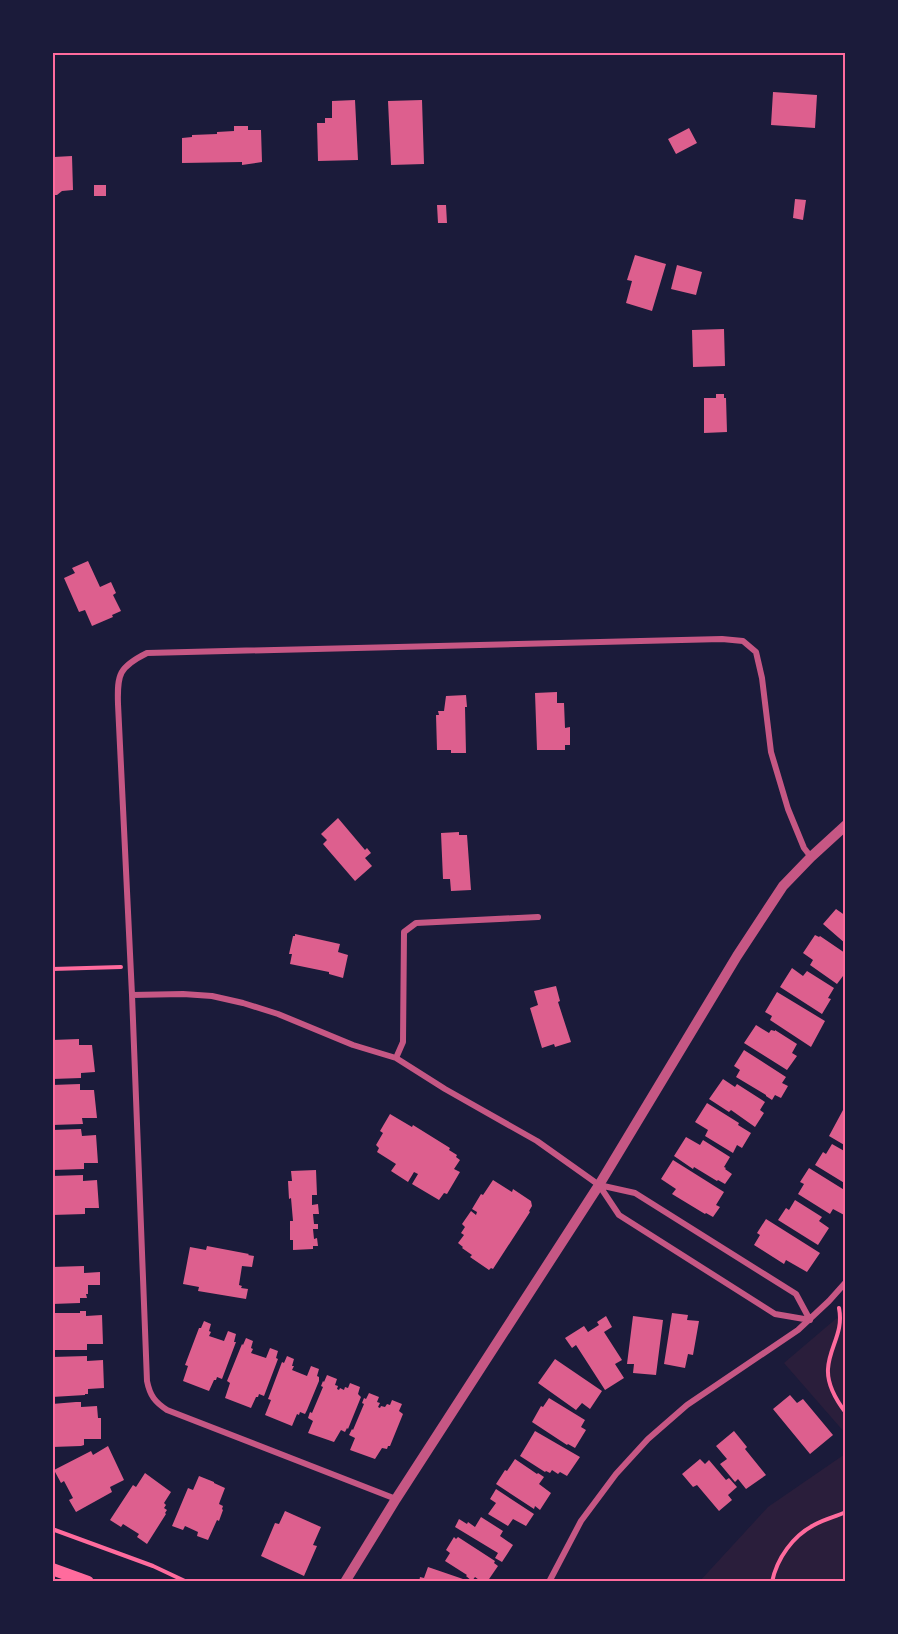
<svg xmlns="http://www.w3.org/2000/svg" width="898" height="1634" viewBox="0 0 898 1634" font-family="'Source Sans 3',sans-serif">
<rect width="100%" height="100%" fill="#1b1b3a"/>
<path fill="#2a1e3b" d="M 845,1311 L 845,1433 L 784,1363 Z
M 845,1454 L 845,1581 L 699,1582 L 768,1507 Z"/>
<path fill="#dd5f8e" d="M 773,92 L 817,95 L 815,128 L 771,125 Z
M 355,100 L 358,160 L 318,161 L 317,123 L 325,123 L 325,118 L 332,118 L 332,101 Z
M 422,100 L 424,164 L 391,165 L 388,101 Z
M 234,126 L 248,126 L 248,130 L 261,130 L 262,162 L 242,165 L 242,162 L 182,163 L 182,138 L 192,137 L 192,135 L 217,134 L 217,132 L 234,131 Z
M 689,128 L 697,143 L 676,154 L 668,139 Z
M 72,156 L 73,190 L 62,191 L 57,195 L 52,195 L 52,159 L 54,159 L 54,157 Z
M 94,185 L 106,185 L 106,196 L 94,196 Z
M 795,199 L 806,200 L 803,220 L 793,218 Z
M 437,205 L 446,205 L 447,223 L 438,223 Z
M 635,255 L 666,264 L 652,311 L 626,303 L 632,281 L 627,280 Z
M 677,265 L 702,272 L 696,295 L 671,289 Z
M 724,329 L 725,366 L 693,367 L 692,330 Z
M 716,394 L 724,394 L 724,398 L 726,398 L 727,432 L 704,433 L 704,398 L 716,398 Z
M 88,561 L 100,587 L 111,582 L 116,593 L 113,595 L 121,611 L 112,615 L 113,617 L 92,626 L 85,610 L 79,612 L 64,578 L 75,573 L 72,568 Z
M 557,692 L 557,703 L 564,703 L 565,728 L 570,727 L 570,745 L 565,745 L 565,750 L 537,750 L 535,693 Z
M 466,695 L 467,707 L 465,707 L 466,753 L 451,753 L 451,750 L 437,750 L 436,715 L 439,715 L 438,711 L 444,711 L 446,696 Z
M 338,818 L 365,850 L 367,848 L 371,853 L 365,858 L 372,866 L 355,881 L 323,844 L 327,840 L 321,834 Z
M 459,832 L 459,835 L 467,835 L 471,890 L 451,891 L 450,879 L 443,879 L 441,833 Z
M 836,909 L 846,916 L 846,944 L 823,924 Z
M 295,934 L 340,944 L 338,952 L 348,955 L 343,978 L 329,974 L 329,972 L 290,964 L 292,954 L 289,954 L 293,936 L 295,936 Z
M 815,935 L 819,937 L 820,936 L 845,953 L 846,978 L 843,976 L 837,984 L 810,965 L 813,960 L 803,953 Z
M 792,968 L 803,976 L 807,971 L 834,988 L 828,998 L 831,999 L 822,1014 L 780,987 Z
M 556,986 L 560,1001 L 558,1002 L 571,1042 L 555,1047 L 554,1044 L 542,1048 L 530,1008 L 538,1005 L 534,991 Z
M 777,992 L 825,1021 L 811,1047 L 770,1020 L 772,1016 L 765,1012 Z
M 756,1025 L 769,1033 L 771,1030 L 775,1031 L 775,1030 L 797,1044 L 792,1053 L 797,1056 L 787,1070 L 744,1043 Z
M 79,1039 L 79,1045 L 92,1045 L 95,1072 L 81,1073 L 81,1078 L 52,1079 L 52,1040 Z
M 744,1050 L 786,1077 L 782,1083 L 788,1086 L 781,1098 L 775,1095 L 772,1100 L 766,1096 L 766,1095 L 736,1077 L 740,1070 L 734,1066 Z
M 723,1079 L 735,1087 L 737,1084 L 765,1102 L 760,1110 L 764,1113 L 755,1127 L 731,1110 L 729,1112 L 709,1099 Z
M 80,1084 L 80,1090 L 94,1090 L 97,1118 L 82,1118 L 83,1124 L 52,1125 L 52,1085 Z
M 707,1103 L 739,1123 L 738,1125 L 751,1133 L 742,1148 L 737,1145 L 733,1153 L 705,1136 L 708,1130 L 695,1122 Z
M 843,1110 L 846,1112 L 846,1146 L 829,1136 Z
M 390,1114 L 412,1127 L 413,1125 L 450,1148 L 449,1150 L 457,1155 L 456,1157 L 460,1160 L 454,1169 L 460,1172 L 447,1194 L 444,1193 L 439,1200 L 412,1184 L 418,1174 L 414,1172 L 408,1182 L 391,1171 L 396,1164 L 377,1152 L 379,1148 L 376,1145 L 383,1133 L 380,1131 Z
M 81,1129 L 82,1136 L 96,1135 L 98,1163 L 84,1163 L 84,1169 L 52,1170 L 52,1130 Z
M 686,1137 L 700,1145 L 703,1140 L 730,1157 L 724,1167 L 726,1168 L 725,1169 L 732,1174 L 725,1184 L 718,1180 L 717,1181 L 694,1167 L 693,1169 L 674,1156 Z
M 832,1144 L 846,1152 L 846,1184 L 815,1165 L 823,1152 L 826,1154 Z
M 673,1160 L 724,1192 L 716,1205 L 720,1207 L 713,1217 L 706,1213 L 705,1214 L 672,1194 L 676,1189 L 661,1179 Z
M 809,1168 L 846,1191 L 846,1216 L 833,1209 L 830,1214 L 798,1194 L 804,1184 L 800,1182 Z
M 316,1170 L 317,1195 L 312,1195 L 312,1205 L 318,1204 L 319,1214 L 313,1214 L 314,1224 L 318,1224 L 318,1229 L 313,1229 L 314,1239 L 317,1238 L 318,1246 L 313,1246 L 313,1249 L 293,1250 L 293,1240 L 290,1240 L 290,1221 L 293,1221 L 291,1198 L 289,1199 L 288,1181 L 292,1181 L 291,1171 Z
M 83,1175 L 83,1181 L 97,1180 L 99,1208 L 85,1208 L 85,1214 L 52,1215 L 52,1176 Z
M 493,1180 L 512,1192 L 513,1189 L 531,1201 L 532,1206 L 529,1211 L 530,1212 L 493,1269 L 491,1268 L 489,1270 L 470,1257 L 472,1255 L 462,1248 L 463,1247 L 458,1243 L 464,1235 L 461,1233 L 465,1227 L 462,1224 L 471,1211 L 476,1215 L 477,1212 L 472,1209 L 481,1194 L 483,1195 Z
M 795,1200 L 822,1217 L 819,1221 L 829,1228 L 818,1245 L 778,1220 L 786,1208 L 789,1210 Z
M 766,1219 L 820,1253 L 807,1272 L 786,1260 L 784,1264 L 754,1245 L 760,1235 L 757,1233 Z
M 207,1246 L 249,1254 L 248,1255 L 254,1256 L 252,1267 L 242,1266 L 239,1285 L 242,1286 L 241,1288 L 248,1289 L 246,1299 L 198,1291 L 199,1287 L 183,1284 L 190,1247 L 206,1250 Z
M 84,1266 L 84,1273 L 100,1272 L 100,1285 L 88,1285 L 88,1294 L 86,1294 L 87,1298 L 80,1298 L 80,1303 L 52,1304 L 52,1267 Z
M 80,1311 L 86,1311 L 86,1316 L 102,1315 L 103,1344 L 87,1344 L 87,1350 L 52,1350 L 52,1313 L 80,1313 Z
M 672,1313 L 688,1315 L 687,1320 L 699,1321 L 693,1355 L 688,1354 L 685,1368 L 664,1364 Z
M 606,1316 L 612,1327 L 604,1332 L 622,1360 L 615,1364 L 624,1378 L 605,1390 L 576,1345 L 572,1348 L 565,1338 L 584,1326 L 588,1332 L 599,1325 L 597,1322 Z
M 633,1316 L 663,1320 L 656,1375 L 633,1373 L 634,1364 L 627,1364 Z
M 204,1321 L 211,1324 L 209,1331 L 211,1332 L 209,1336 L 224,1341 L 228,1331 L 236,1334 L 234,1342 L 236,1342 L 222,1379 L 217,1377 L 216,1380 L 214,1380 L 209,1391 L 183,1381 L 188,1366 L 185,1365 L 199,1328 L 201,1328 Z
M 246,1338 L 253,1341 L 251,1348 L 253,1349 L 251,1353 L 266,1358 L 270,1348 L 278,1351 L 276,1358 L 278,1359 L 264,1396 L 259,1394 L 258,1397 L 256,1397 L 251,1408 L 225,1398 L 230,1383 L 227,1381 L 242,1344 L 243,1345 Z
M 87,1356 L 87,1361 L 103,1360 L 104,1388 L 88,1389 L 88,1394 L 85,1394 L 85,1395 L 52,1397 L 52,1357 Z
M 287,1356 L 294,1359 L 292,1366 L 294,1366 L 292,1370 L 307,1376 L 311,1366 L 319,1369 L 317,1376 L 319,1377 L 319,1381 L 307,1410 L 305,1414 L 300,1412 L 299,1415 L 297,1414 L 292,1426 L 265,1415 L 271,1400 L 268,1399 L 282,1362 L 284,1363 Z
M 555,1359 L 602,1391 L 590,1409 L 582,1403 L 576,1410 L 538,1383 Z
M 327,1375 L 337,1379 L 335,1385 L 338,1386 L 337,1389 L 339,1390 L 340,1388 L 344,1390 L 345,1387 L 348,1388 L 350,1383 L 360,1387 L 358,1394 L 361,1397 L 348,1429 L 347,1428 L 345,1432 L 341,1430 L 334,1442 L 308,1433 L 313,1421 L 308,1418 L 310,1412 L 312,1413 L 323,1387 L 321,1386 L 323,1381 L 324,1382 Z
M 369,1393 L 379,1397 L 377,1402 L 380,1403 L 378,1407 L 380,1408 L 381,1406 L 385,1407 L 387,1404 L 390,1405 L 392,1400 L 402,1404 L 399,1411 L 403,1414 L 390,1446 L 388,1446 L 387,1449 L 382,1448 L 375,1459 L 350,1450 L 355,1438 L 349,1435 L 352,1429 L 353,1430 L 364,1404 L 362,1403 L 364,1398 L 366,1399 Z
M 790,1395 L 797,1403 L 803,1399 L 833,1435 L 810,1454 L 773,1409 Z
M 549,1398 L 585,1420 L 581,1427 L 586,1430 L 575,1448 L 568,1444 L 567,1445 L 532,1422 L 541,1406 L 543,1407 Z
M 76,1402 L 81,1402 L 81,1407 L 97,1406 L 98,1418 L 101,1418 L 101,1439 L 84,1439 L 84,1445 L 81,1446 L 52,1447 L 52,1404 Z
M 535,1431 L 580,1457 L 567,1476 L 560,1472 L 558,1474 L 552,1470 L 550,1473 L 546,1471 L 545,1472 L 520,1456 Z
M 734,1431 L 747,1447 L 745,1449 L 766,1475 L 746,1489 L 738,1479 L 735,1482 L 720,1464 L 727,1459 L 716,1446 Z
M 108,1446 L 124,1480 L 110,1487 L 112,1492 L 76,1512 L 69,1500 L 73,1498 L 64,1481 L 61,1483 L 54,1470 L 91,1451 L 93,1455 Z
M 515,1459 L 537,1474 L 538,1473 L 544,1477 L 539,1484 L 551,1493 L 540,1510 L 535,1506 L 534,1509 L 496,1484 L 505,1470 L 507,1471 Z
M 700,1459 L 705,1464 L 709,1460 L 726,1480 L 729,1478 L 737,1487 L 728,1495 L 732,1500 L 719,1511 L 697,1485 L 693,1487 L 682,1474 Z
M 145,1473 L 171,1492 L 164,1503 L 166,1505 L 164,1508 L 167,1510 L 165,1513 L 166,1514 L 147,1544 L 137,1537 L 139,1534 L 123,1524 L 121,1527 L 110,1520 L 133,1485 L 136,1487 Z
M 199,1476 L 214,1482 L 214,1483 L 225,1488 L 220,1501 L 219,1504 L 223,1506 L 222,1509 L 223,1510 L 219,1521 L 217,1520 L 208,1540 L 197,1536 L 198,1532 L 185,1526 L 183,1530 L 172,1526 L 188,1488 L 193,1490 Z
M 496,1489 L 534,1514 L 526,1526 L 513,1519 L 508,1526 L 488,1514 L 496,1503 L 490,1499 Z
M 285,1511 L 321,1527 L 313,1545 L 317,1546 L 304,1576 L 261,1556 L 275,1523 L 279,1524 Z
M 481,1517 L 503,1531 L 500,1536 L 513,1545 L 502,1562 L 495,1558 L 498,1553 L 455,1527 L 459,1519 L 467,1524 L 468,1522 L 475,1527 Z
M 454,1537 L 456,1539 L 458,1537 L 495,1561 L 494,1563 L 498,1566 L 487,1582 L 482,1582 L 475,1577 L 472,1581 L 466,1576 L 467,1575 L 445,1561 L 450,1553 L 446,1550 Z
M 428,1567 L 463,1579 L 462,1582 L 419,1582 L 420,1577 L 424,1578 Z"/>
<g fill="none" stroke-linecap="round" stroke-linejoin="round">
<path stroke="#ff6b9d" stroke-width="4" d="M 52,969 L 121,967
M 839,1308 C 844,1333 829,1347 828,1369 C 827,1385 836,1400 846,1413
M 52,1529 L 153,1566 L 187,1582
M 772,1582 C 777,1558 793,1536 814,1525 C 824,1519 835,1517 846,1512"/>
<path stroke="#c65784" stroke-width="6" d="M 132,995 L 183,994 L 212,996 L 243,1003 L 278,1014 L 353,1045 L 396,1058 L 445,1089 L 537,1141 L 599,1185 L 619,1215 L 775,1314 L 810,1320
M 396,1058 L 403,1042 L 404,932 L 416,923 L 538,917
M 599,1185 L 635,1193 L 796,1294 L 810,1320
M 396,1499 L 167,1410 C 155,1402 150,1396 147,1381 L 132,995 L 118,704 C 117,674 119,667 147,653 L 722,639 L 743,641 L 756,652 L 762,678 L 771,752 L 788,809 L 804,848 L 811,857
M 549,1582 L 581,1521 L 616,1474 L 648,1439 L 687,1405 L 798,1330 L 829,1301 L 846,1282"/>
<path stroke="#c65784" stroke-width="10" d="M 345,1582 L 396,1499 L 599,1185 L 737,956 L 783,886 L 811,857 L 846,825"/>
<path stroke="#ff6b9d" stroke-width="12" d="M 52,1569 L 88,1582"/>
</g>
<rect width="898" height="1634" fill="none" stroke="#1b1b3a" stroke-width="108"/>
<rect x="54" y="54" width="790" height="1526" fill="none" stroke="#ff6b9d" stroke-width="2"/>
</svg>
